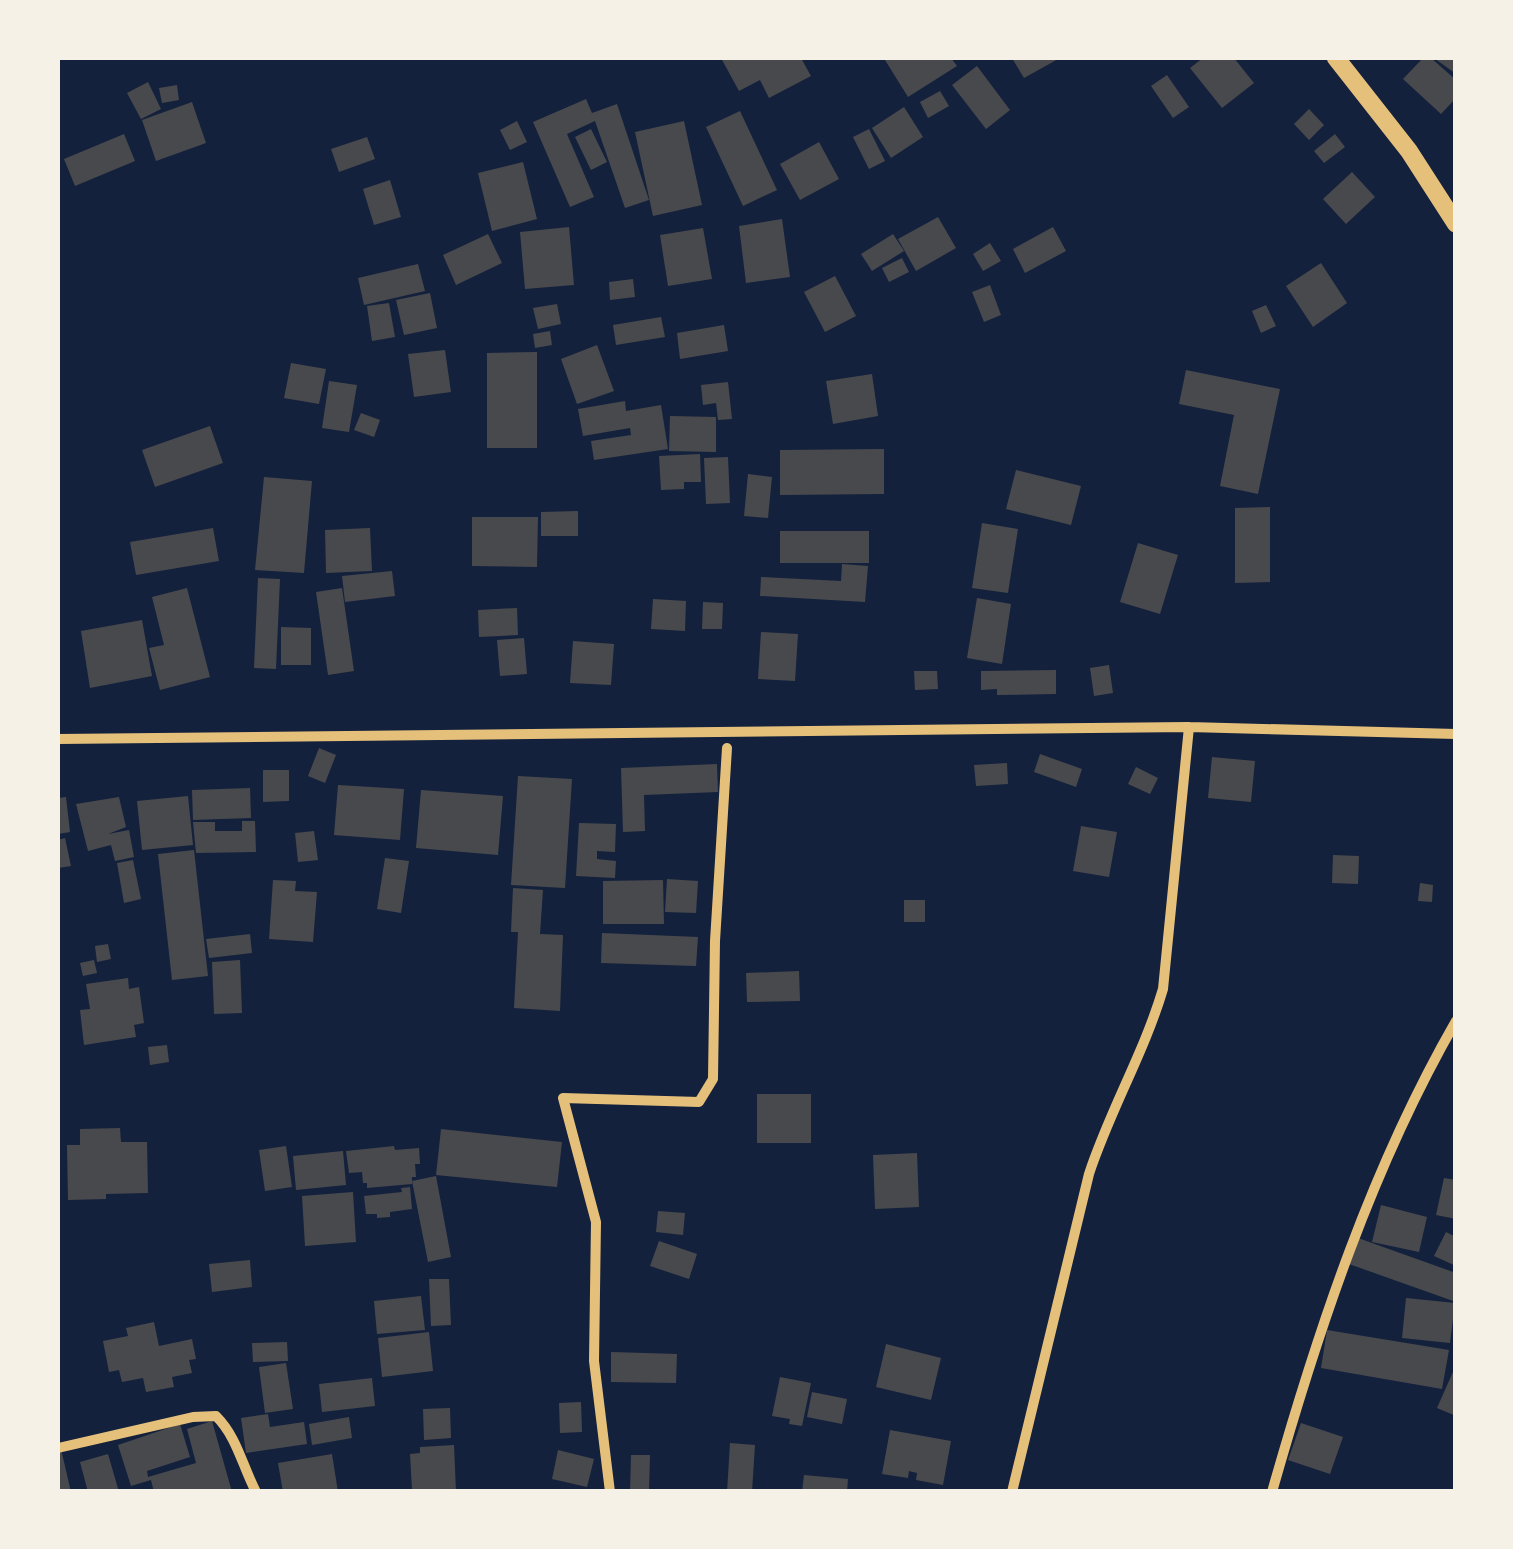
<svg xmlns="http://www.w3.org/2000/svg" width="1513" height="1549" viewBox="0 0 1513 1549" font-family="'Times New Roman',serif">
<rect width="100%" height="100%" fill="#14213d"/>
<path fill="#48494c" d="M 721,58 L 801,58 L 811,76 L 769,98 L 760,80 L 739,91 Z
M 889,58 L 951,58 L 957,66 L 908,97 L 885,60 Z
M 1012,58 L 1060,58 L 1024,78 Z
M 1203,58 L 1234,58 L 1254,83 L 1222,108 L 1190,68 Z
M 1423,58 L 1431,58 L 1456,80 L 1456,98 L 1441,114 L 1403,79 Z
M 1434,58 L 1456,58 L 1456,74 Z
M 977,66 L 1010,110 L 986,129 L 952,85 Z
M 1167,75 L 1189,107 L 1173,118 L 1151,86 Z
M 148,82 L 161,109 L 141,119 L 127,93 Z
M 177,85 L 179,100 L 162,103 L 159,88 Z
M 940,91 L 949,106 L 928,118 L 920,102 Z
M 586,99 L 592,113 L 617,104 L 649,200 L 625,208 L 595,121 L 567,134 L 594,197 L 570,207 L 533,122 Z
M 192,102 L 206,143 L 156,161 L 142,120 Z
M 904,107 L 923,137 L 891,158 L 872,128 Z
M 1309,109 L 1324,125 L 1309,140 L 1294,124 Z
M 740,111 L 777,190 L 743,206 L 706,127 Z
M 517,121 L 527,142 L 510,150 L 500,130 Z
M 684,121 L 702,205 L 653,216 L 635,132 Z
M 591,129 L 607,162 L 591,170 L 575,137 Z
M 869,129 L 885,161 L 869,169 L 853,137 Z
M 124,134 L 135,161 L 75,186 L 64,159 Z
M 1335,134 L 1345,147 L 1324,163 L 1314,151 Z
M 367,137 L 375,159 L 339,172 L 331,149 Z
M 819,142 L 839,179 L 800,200 L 780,164 Z
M 523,162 L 537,219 L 492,231 L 478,173 Z
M 1352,172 L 1375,197 L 1346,224 L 1323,199 Z
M 390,180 L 401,217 L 374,225 L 363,189 Z
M 938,217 L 956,248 L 916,271 L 898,239 Z
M 782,219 L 790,277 L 746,283 L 739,226 Z
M 569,227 L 574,285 L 525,289 L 520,232 Z
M 1053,227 L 1066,251 L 1025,273 L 1013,249 Z
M 703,228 L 712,279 L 668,286 L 660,235 Z
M 488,234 L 502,263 L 456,285 L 443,255 Z
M 893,234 L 904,251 L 872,271 L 861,254 Z
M 990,243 L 1001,261 L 983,271 L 973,254 Z
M 902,258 L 909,272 L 889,282 L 882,268 Z
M 1321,263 L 1347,303 L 1313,327 L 1286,286 Z
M 418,264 L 425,291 L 364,305 L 358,278 Z
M 835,276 L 856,316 L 825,332 L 804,292 Z
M 633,279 L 635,297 L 610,300 L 609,282 Z
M 990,285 L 1001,315 L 984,322 L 972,292 Z
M 430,293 L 437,328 L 404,335 L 396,300 Z
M 389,303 L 395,337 L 372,341 L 367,306 Z
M 557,304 L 561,324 L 538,329 L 533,308 Z
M 1266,305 L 1276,326 L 1261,333 L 1252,311 Z
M 661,317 L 665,337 L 616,345 L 613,325 Z
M 724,325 L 728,351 L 680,359 L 677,333 Z
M 550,331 L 552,345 L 535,348 L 533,334 Z
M 597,345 L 614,391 L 577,404 L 561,359 Z
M 445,350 L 451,392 L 414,397 L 408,354 Z
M 537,352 L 537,448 L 487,448 L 487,353 Z
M 291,363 L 326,369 L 319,404 L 284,398 Z
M 1186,370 L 1280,389 L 1258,494 L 1220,486 L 1234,415 L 1179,404 Z
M 872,374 L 878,416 L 833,424 L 826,381 Z
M 329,381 L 357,385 L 349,432 L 322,428 Z
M 728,382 L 732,419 L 718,420 L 716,403 L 703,405 L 701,385 Z
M 625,401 L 626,411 L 661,405 L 668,449 L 594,460 L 591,441 L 631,435 L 630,428 L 583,436 L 578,409 Z
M 361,413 L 380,420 L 374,437 L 354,430 Z
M 670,416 L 716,417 L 716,452 L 669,451 Z
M 210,426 L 223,463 L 155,487 L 142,450 Z
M 884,449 L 884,494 L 780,495 L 780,450 Z
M 700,454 L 701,482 L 684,482 L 684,489 L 661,490 L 659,456 Z
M 728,457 L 730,503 L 706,504 L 704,458 Z
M 1016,470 L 1081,486 L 1071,525 L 1006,509 Z
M 748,474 L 772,477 L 768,518 L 744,516 Z
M 264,477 L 312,481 L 304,573 L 255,570 Z
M 1270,507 L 1270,582 L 1235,583 L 1235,508 Z
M 578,511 L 578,536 L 541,536 L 541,512 Z
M 472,517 L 538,517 L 537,567 L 472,566 Z
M 982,523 L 1018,529 L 1008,593 L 972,588 Z
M 213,528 L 219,561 L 136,575 L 130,542 Z
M 370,528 L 372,571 L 326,573 L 325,530 Z
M 780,531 L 869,531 L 869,563 L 780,563 Z
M 1138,543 L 1178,555 L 1160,614 L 1120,602 Z
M 842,564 L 868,566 L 865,602 L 760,596 L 761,577 L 841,581 Z
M 392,571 L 395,596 L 345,602 L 342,576 Z
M 258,578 L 280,579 L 276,669 L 254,668 Z
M 187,588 L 210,677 L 160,690 L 149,648 L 164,645 L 152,597 Z
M 342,588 L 354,671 L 328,675 L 316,592 Z
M 977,598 L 1011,604 L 1002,664 L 967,658 Z
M 653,599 L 686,601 L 685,631 L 651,629 Z
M 703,602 L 723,603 L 722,629 L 702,629 Z
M 517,608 L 518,635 L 479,637 L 478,610 Z
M 142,620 L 152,676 L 90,688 L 81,631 Z
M 281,627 L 311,628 L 311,665 L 281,665 Z
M 761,632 L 798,634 L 795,681 L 758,679 Z
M 524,638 L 527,674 L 500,676 L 497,640 Z
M 573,641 L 614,644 L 611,685 L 570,683 Z
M 1109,665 L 1113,693 L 1094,696 L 1090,668 Z
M 1056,670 L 1056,694 L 997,695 L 997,689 L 981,690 L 981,671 Z
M 914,671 L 937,671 L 938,689 L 915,690 Z
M 319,748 L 336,755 L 325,783 L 308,776 Z
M 1040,754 L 1082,769 L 1076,787 L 1034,772 Z
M 1212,757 L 1255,761 L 1251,802 L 1208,798 Z
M 1007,763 L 1008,784 L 976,786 L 974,765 Z
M 717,764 L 718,792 L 644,795 L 645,831 L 623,832 L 621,768 Z
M 1136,767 L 1158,778 L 1150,794 L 1128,784 Z
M 263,770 L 289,770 L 289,801 L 263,802 Z
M 518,776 L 572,779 L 565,888 L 511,885 Z
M 338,785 L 404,789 L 400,840 L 334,835 Z
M 250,788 L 251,818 L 193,820 L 192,790 Z
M 421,790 L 503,796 L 498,855 L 416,848 Z
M 188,796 L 193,845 L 142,850 L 137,801 Z
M 66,797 L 70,832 L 58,834 L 58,798 Z
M 119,797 L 126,827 L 108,834 L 129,830 L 134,857 L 115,861 L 111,845 L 88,851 L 76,804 Z
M 242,821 L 255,821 L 256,852 L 196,853 L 193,822 L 215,822 L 215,831 L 242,831 Z
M 579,823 L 616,824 L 615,852 L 597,851 L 597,859 L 616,861 L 615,878 L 576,876 Z
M 1081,826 L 1117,832 L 1109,877 L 1073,871 Z
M 314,831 L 318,860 L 298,862 L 295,833 Z
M 65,838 L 71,866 L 58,868 L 58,840 Z
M 194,850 L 208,976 L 172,980 L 158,854 Z
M 1333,855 L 1359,856 L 1358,884 L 1332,883 Z
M 385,858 L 409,861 L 401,913 L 377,909 Z
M 133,860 L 141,899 L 124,903 L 117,863 Z
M 667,879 L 698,881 L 696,913 L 665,912 Z
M 273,880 L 296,881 L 295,891 L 317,892 L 313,942 L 269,939 Z
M 663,880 L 664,924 L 603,924 L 603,881 Z
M 1420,883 L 1433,885 L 1432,902 L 1418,901 Z
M 513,888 L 543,890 L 540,934 L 563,935 L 560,1011 L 514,1008 L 518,932 L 511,932 Z
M 904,900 L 925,900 L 925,922 L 904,922 Z
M 602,933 L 698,937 L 696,966 L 601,963 Z
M 250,934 L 252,953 L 209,958 L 206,939 Z
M 108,944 L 111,959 L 97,962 L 95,946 Z
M 94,960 L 97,973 L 83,976 L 80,963 Z
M 240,960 L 242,1013 L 214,1014 L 212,962 Z
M 799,971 L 800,1001 L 747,1002 L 746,973 Z
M 128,978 L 129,989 L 139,987 L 144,1023 L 134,1025 L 136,1037 L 84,1045 L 80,1010 L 90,1009 L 86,984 Z
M 167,1045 L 169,1062 L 150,1065 L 148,1047 Z
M 757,1094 L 811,1094 L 811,1143 L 757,1143 Z
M 120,1128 L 121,1142 L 147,1142 L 148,1193 L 106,1194 L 106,1199 L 68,1200 L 67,1145 L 80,1145 L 80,1129 Z
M 441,1129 L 562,1142 L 557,1187 L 436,1175 Z
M 286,1146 L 292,1187 L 265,1191 L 259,1150 Z
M 394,1146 L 395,1150 L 419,1148 L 420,1164 L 415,1164 L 416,1177 L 412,1177 L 412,1184 L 367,1188 L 367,1183 L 363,1183 L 362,1172 L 349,1173 L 346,1151 Z
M 343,1151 L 346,1185 L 296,1190 L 293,1156 Z
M 917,1153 L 919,1207 L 875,1209 L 873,1155 Z
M 436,1176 L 451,1257 L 428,1262 L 412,1181 Z
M 1444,1178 L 1456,1180 L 1456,1219 L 1436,1215 Z
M 410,1187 L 412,1209 L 390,1212 L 390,1217 L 377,1218 L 377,1214 L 366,1214 L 364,1196 L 402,1192 L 401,1188 Z
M 353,1192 L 356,1242 L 305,1246 L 302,1196 Z
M 1381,1205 L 1427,1217 L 1419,1252 L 1372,1242 Z
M 658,1211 L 685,1213 L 683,1235 L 656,1232 Z
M 1446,1232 L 1456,1237 L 1456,1266 L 1434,1256 Z
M 1358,1238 L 1456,1273 L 1456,1302 L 1349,1264 Z
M 659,1241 L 697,1254 L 689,1279 L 650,1266 Z
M 250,1260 L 252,1287 L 212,1292 L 209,1264 Z
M 429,1279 L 449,1279 L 451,1325 L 431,1326 Z
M 421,1296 L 425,1330 L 377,1334 L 374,1301 Z
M 1406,1298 L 1455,1303 L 1450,1343 L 1402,1338 Z
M 154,1322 L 159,1346 L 192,1339 L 196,1359 L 189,1360 L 192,1373 L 172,1377 L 174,1387 L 146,1392 L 143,1378 L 122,1382 L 119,1370 L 109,1372 L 103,1341 L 128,1336 L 126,1328 Z
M 1327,1330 L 1449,1350 L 1442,1389 L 1321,1368 Z
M 429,1332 L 433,1371 L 382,1377 L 378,1338 Z
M 287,1342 L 288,1361 L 253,1362 L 252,1343 Z
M 886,1344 L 941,1358 L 931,1400 L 876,1387 Z
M 611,1352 L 677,1354 L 676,1383 L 611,1382 Z
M 286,1363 L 293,1409 L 265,1413 L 259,1367 Z
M 1456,1365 L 1456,1416 L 1437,1408 Z
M 780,1377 L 811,1383 L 802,1426 L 789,1424 L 790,1419 L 772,1416 Z
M 372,1378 L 375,1406 L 322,1412 L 319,1384 Z
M 812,1392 L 847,1399 L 842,1424 L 807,1417 Z
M 581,1402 L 582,1432 L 560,1433 L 559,1403 Z
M 450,1408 L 451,1438 L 424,1440 L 423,1409 Z
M 268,1414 L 270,1427 L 304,1422 L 307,1444 L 246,1453 L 241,1418 Z
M 349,1417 L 352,1438 L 312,1445 L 309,1424 Z
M 212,1421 L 232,1492 L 154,1492 L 151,1480 L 131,1486 L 118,1445 L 180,1424 L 190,1457 L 147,1471 L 148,1477 L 196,1463 L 187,1429 Z
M 1301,1423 L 1343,1437 L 1330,1474 L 1288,1460 Z
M 890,1430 L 951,1441 L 943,1485 L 916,1480 L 917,1473 L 909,1471 L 908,1478 L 882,1474 Z
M 730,1443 L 755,1445 L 752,1492 L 727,1492 Z
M 454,1445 L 456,1492 L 412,1490 L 410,1454 L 420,1453 L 420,1447 Z
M 61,1449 L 71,1492 L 58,1492 L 58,1450 Z
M 558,1450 L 594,1459 L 587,1487 L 552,1479 Z
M 108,1454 L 119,1492 L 88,1492 L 80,1462 Z
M 332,1454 L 338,1492 L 283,1492 L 278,1463 Z
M 631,1455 L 650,1455 L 649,1492 L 630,1492 Z
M 804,1475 L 848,1479 L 847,1492 L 802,1492 Z"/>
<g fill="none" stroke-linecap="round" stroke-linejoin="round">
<path stroke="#e5c07b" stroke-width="10" d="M 58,739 L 1189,727 L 1456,734
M 58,1448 L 193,1417 L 216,1416 C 237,1437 242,1465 256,1492
M 610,1492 L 594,1361 L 596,1222 L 563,1098 L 699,1102 L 713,1079 L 715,941 L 727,748
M 1012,1492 L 1089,1174 C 1110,1110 1144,1053 1163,989 L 1189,727
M 1272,1492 C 1318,1330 1372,1167 1456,1021"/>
<path stroke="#e5c07b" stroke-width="18" d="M 1336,58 L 1409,151 L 1456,224"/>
</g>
<rect width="1513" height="1549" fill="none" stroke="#f6f1e7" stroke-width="120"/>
</svg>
